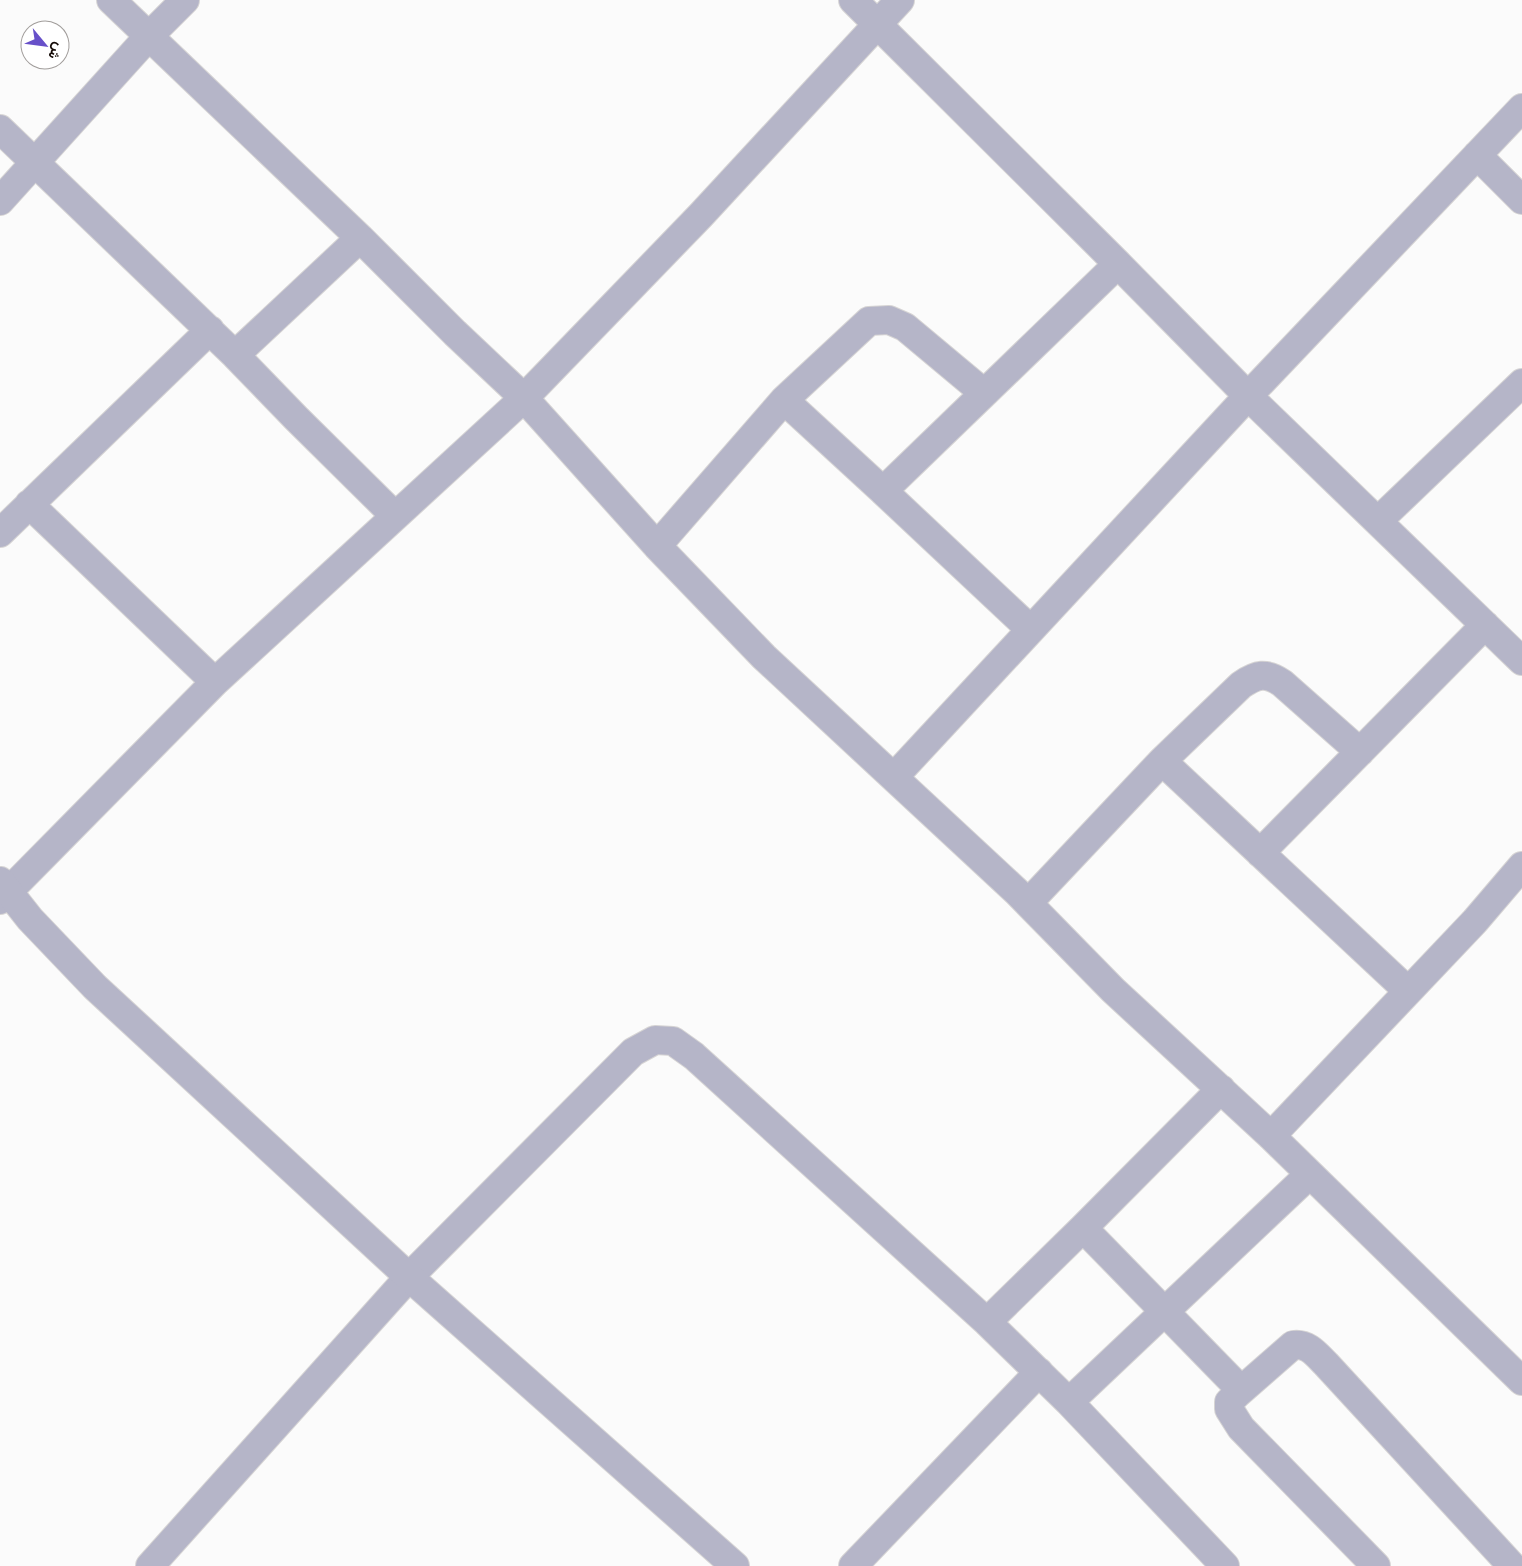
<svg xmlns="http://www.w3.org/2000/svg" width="1522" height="1566" viewBox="0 0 1522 1566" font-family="'Varela Round',Vazirmatn,sans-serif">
<rect width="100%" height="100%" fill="#fbfbfb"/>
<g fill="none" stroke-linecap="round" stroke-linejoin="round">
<defs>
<path id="minor" d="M 111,0 L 360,238 L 455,333 L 524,398 L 657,546 L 764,657 L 1017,892 L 1113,990 L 1271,1136 L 1522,1381
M 853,0 L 1118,264 L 1248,396 L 1522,661
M 0,129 L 235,355 L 296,418 L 395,516
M 1477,155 L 1522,200
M 0,201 L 149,36 L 185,0
M 235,355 L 360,238
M 784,400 L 869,321 L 889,320 L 905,327 L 984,393
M 883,491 L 1030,629
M 29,504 L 215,682
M 1378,521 L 1522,383
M 0,533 L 210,330
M 657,546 L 784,400 L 883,491 L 1118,264
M 1162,761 L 1241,685 C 1257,674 1266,672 1282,683 L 1360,752
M 894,777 L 1248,396 L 1522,108
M 1260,853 L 1485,625
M 0,900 L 215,682 L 524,398 L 701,215 L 900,0
M 1028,903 L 1162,761 L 1408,991
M 1271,1136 L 1475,921 L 1522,866
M 1083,1228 L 1241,1390
M 987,1322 L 1083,1228 L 1221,1089
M 1069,1402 L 1310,1174
M 150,1566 L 409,1277 L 633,1052 L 655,1040 L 673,1041 L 694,1056 L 987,1322 L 1069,1402 L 1225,1566
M 853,1566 L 1039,1372
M 1376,1566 L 1241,1428 L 1229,1409 L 1229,1402 L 1237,1394 L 1293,1345 C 1308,1343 1316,1354 1326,1364 L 1512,1566"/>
<path id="tertiary" d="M 0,881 L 30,919 L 95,987 L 409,1277 L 735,1566"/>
</defs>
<use href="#minor" stroke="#d6d4d4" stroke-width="30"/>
<use href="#tertiary" stroke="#d6d4d4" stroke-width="30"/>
<use href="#minor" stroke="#b5b5c8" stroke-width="28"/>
<use href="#tertiary" stroke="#b5b5c8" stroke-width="28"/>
</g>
<g transform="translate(45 45) rotate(119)"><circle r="24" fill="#ffffff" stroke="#a19d9b"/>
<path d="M0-4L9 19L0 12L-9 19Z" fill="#6750c9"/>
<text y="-8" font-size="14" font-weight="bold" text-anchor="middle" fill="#140a06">ش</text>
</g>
</svg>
